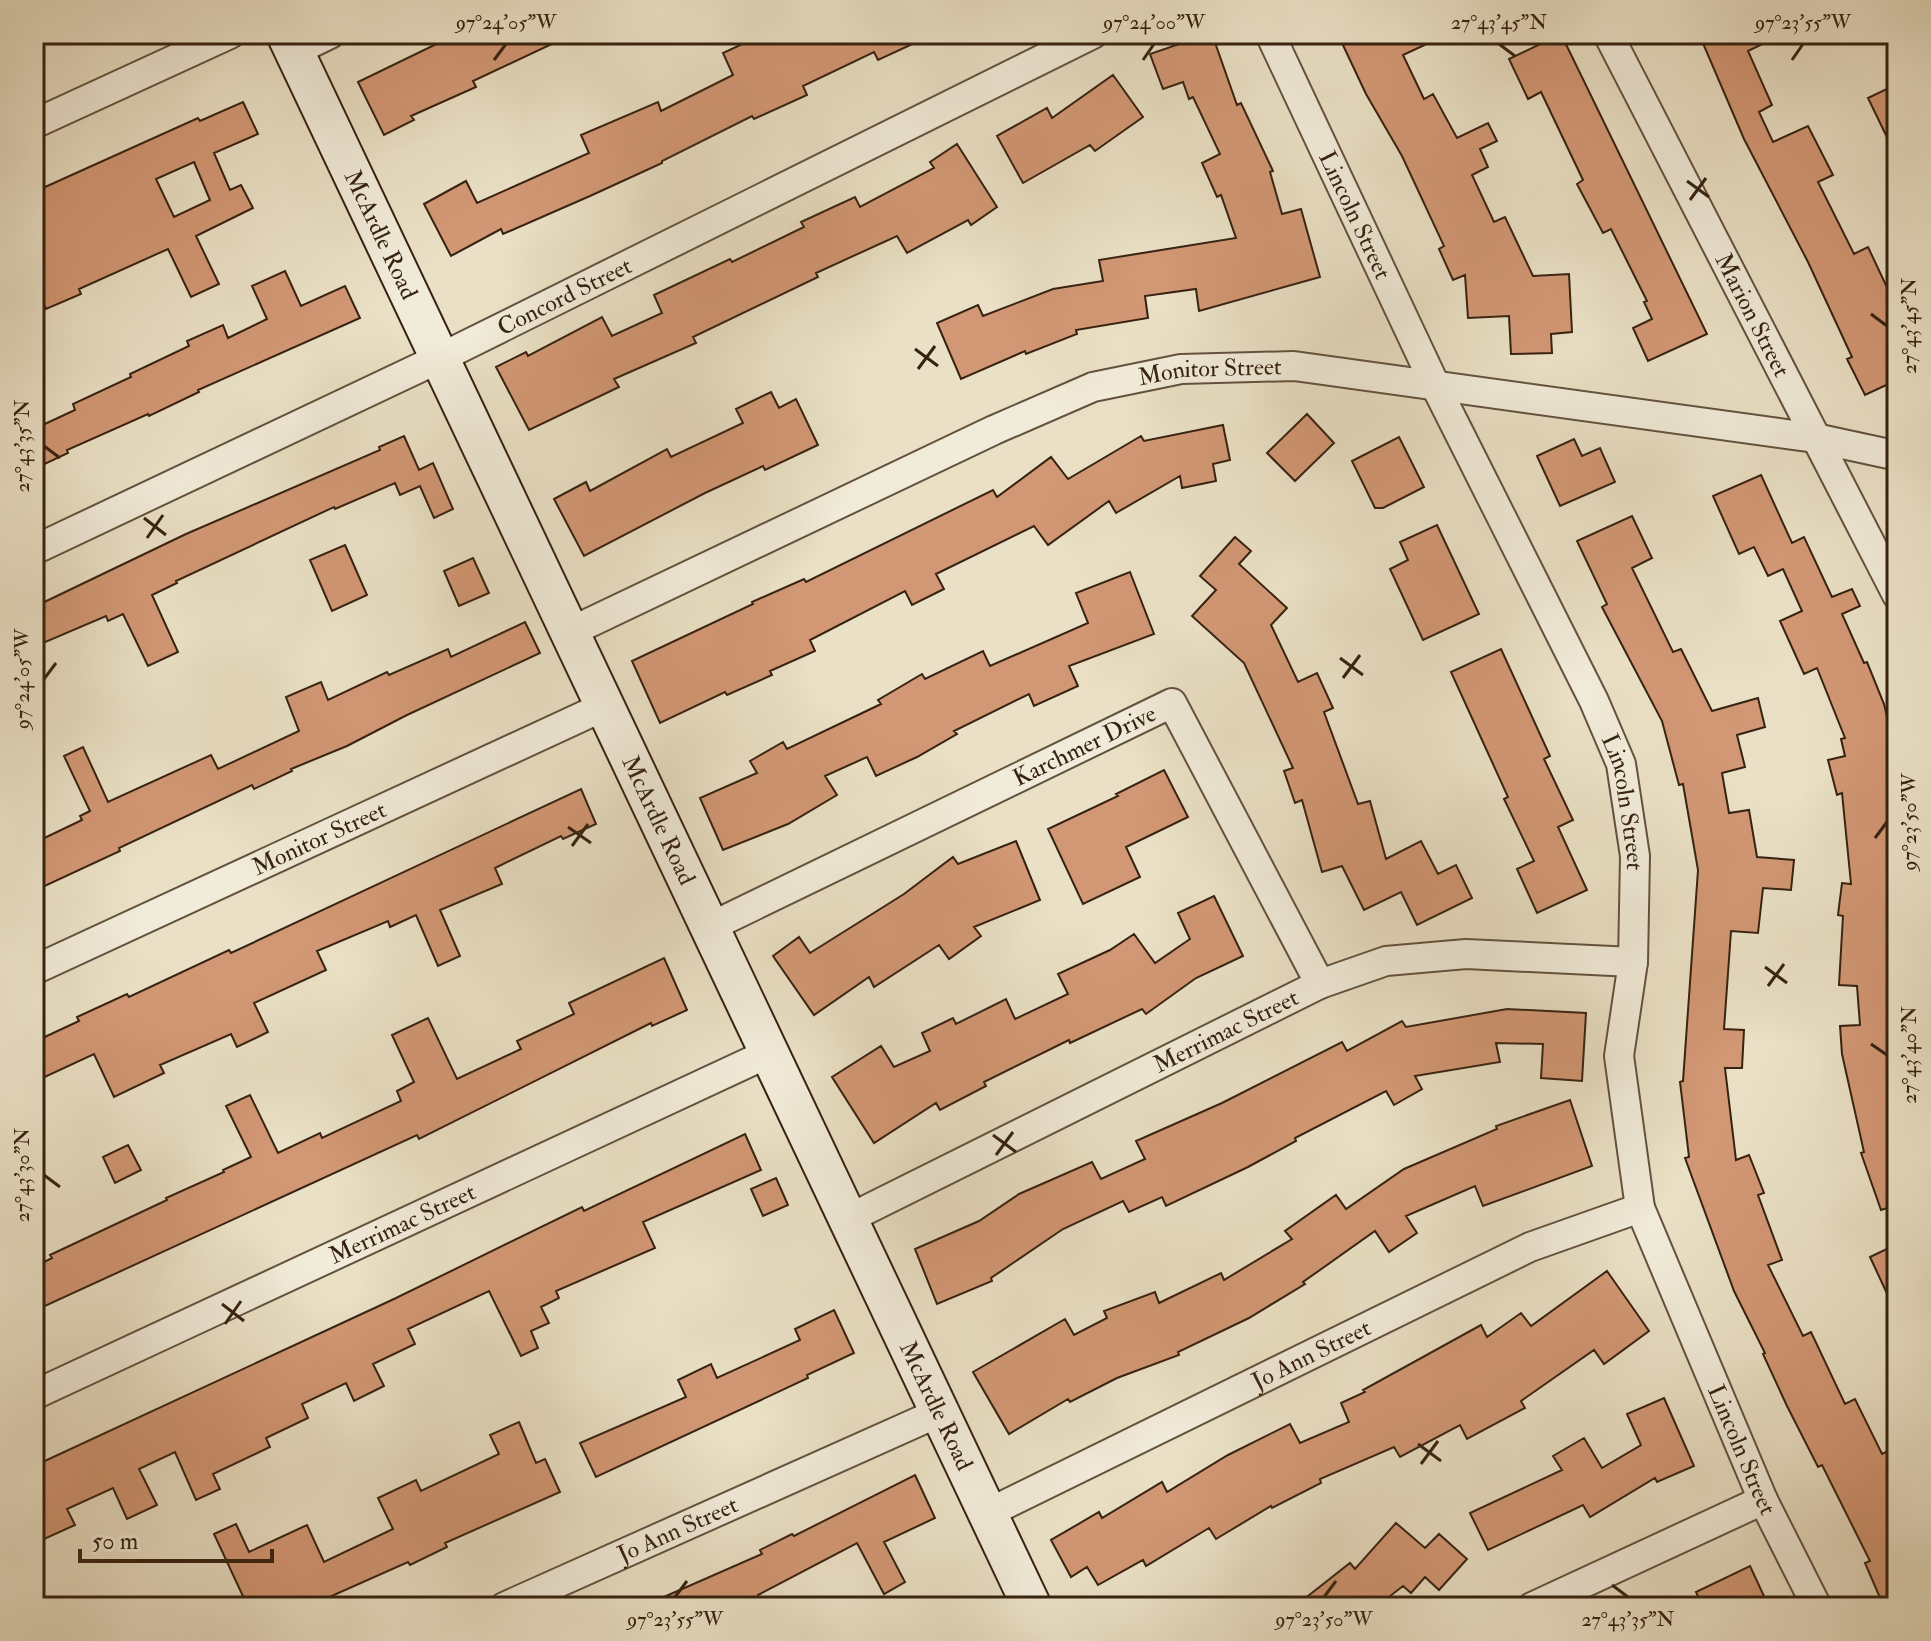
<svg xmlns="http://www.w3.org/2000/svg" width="1931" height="1641" viewBox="0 0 1931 1641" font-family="'IM FELL Double Pica',serif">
<rect width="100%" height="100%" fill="#eae0c5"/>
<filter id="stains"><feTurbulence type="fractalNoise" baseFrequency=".0025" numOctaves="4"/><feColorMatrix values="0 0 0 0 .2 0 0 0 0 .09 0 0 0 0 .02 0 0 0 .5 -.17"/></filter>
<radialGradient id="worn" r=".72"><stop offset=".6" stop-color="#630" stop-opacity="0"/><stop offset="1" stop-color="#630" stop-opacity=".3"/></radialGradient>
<path fill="#d29774" stroke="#362211" stroke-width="2" fill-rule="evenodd" d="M 457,34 L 573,34 L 473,81 L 476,87 L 411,116 L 414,120 L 384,135 L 358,82 Z
M 764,34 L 934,34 L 878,60 L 874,52 L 803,86 L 807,95 L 754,119 L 752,116 L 662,161 L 662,163 L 590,196 L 503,234 L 501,229 L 451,256 L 424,204 L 466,181 L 477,203 L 589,153 L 581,135 L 658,102 L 661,111 L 733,75 L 723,53 Z
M 1208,34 L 1212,34 L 1237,105 L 1241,103 L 1273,171 L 1270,172 L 1282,214 L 1301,209 L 1320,277 L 1199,311 L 1196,289 L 1145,296 L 1148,318 L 1076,330 L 1077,334 L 1026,354 L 1025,351 L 961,379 L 937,323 L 978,305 L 983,316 L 1053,289 L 1103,281 L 1099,260 L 1236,238 L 1221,195 L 1217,197 L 1202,163 L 1220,154 L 1193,97 L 1189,99 L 1183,82 L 1163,89 L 1150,54 Z
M 1355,34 L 1448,34 L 1403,55 L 1424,99 L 1433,94 L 1457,138 L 1488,123 L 1497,141 L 1480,149 L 1488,167 L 1472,175 L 1494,222 L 1505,217 L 1533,276 L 1569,274 L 1572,332 L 1551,334 L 1552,353 L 1511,354 L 1509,316 L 1468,318 L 1465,275 L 1453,280 L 1439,249 L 1444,246 L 1402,156 L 1366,94 L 1341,41 Z
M 1561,34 L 1707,334 L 1648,361 L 1633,328 L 1652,319 L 1644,302 L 1647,301 L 1611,229 L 1603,233 L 1577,184 L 1583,180 L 1541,92 L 1528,99 L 1509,59 Z
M 1699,34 L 1783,34 L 1748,51 L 1772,105 L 1759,112 L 1773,142 L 1808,126 L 1833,175 L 1818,182 L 1854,254 L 1868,247 L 1892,298 L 1888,300 L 1897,318 L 1897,380 L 1865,395 L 1847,359 L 1852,357 L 1808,262 L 1744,139 Z
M 1113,75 L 1143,117 L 1095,151 L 1090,145 L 1023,183 L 997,136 L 1047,108 L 1052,118 Z
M 1897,84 L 1897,158 L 1868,98 Z
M 243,102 L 258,134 L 214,153 L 230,190 L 241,185 L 253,208 L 196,236 L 219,284 L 191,297 L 168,249 L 79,289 L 81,294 L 46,309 L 34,280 L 34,192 L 198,118 L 200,121 ZM 194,162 L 210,200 L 174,217 L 156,179 Z
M 957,144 L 997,207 L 971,225 L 968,220 L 907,253 L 897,236 L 816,273 L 818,277 L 693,337 L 696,343 L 614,379 L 619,387 L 529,430 L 496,367 L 526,352 L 528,356 L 602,317 L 612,336 L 662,313 L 654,295 L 730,259 L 732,262 L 804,227 L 801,222 L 855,197 L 860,207 L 934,168 L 930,162 Z
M 285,271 L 301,306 L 345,286 L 360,318 L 198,390 L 199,392 L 149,416 L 148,414 L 67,450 L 68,453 L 34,469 L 34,429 L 75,410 L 73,404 L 131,377 L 130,374 L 189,346 L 187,341 L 223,325 L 228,338 L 267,319 L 252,286 Z
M 771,392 L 779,408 L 796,399 L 818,445 L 765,470 L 763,466 L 705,493 L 584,556 L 554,499 L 586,482 L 590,491 L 667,449 L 671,457 L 743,423 L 736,409 Z
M 1307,414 L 1334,443 L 1295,481 L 1267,453 Z
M 1223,425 L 1230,460 L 1213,464 L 1216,481 L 1182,488 L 1180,476 L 1116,513 L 1109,501 L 1048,545 L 1034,526 L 936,574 L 944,589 L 912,605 L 905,591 L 810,640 L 815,651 L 770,671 L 772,675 L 727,695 L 725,692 L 660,723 L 632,661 L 753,604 L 752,602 L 804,579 L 806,582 L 993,490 L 997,497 L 1051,457 L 1068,479 L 1141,436 L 1144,441 Z
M 404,436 L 419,470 L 433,463 L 453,509 L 434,518 L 420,486 L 400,495 L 395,483 L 335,509 L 334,507 L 176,581 L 177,583 L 152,595 L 178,652 L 148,666 L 123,614 L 108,621 L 106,616 L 43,643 L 34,622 L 34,607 L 186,534 L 380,450 L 379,447 Z
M 1399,437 L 1424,487 L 1383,508 L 1375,508 L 1352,461 Z
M 1574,439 L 1582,456 L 1600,448 L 1615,482 L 1560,506 L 1537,456 Z
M 1761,475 L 1792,543 L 1804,537 L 1832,597 L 1852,589 L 1860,606 L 1842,614 L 1864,663 L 1867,662 L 1884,704 L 1897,758 L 1897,1057 L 1892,1057 L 1897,1079 L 1897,1205 L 1881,1210 L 1861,1153 L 1864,1152 L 1842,1054 L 1840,1026 L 1860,1025 L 1857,986 L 1839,985 L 1843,916 L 1838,915 L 1842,883 L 1851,884 L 1842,793 L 1837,795 L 1828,760 L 1845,756 L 1841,739 L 1845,738 L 1817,668 L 1804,674 L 1780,621 L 1802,611 L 1783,569 L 1768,576 L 1754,547 L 1739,554 L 1713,496 Z
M 1632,516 L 1652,558 L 1632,568 L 1673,652 L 1681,649 L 1712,711 L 1758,698 L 1765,727 L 1737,735 L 1745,767 L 1722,773 L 1729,813 L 1749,810 L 1757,857 L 1794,860 L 1791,890 L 1763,888 L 1758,933 L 1731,931 L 1724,1029 L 1744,1030 L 1742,1068 L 1725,1068 L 1736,1160 L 1749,1155 L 1764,1193 L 1758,1195 L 1782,1260 L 1768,1265 L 1803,1336 L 1811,1332 L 1845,1404 L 1855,1399 L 1882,1454 L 1890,1450 L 1897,1463 L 1897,1607 L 1884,1607 L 1865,1563 L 1870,1561 L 1822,1465 L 1818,1467 L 1787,1406 L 1763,1354 L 1765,1353 L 1734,1291 L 1685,1158 L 1689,1157 L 1680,1082 L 1683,1081 L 1698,870 L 1683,784 L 1679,785 L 1662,721 L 1602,607 L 1607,604 L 1577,541 Z
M 1437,525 L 1479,614 L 1423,640 L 1390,569 L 1408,560 L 1400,542 Z
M 1235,537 L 1251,551 L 1239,564 L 1287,608 L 1271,625 L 1298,682 L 1317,673 L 1333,708 L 1324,712 L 1358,804 L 1370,801 L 1386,859 L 1421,841 L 1438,874 L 1456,865 L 1472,898 L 1417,925 L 1401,892 L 1364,910 L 1342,866 L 1322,872 L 1302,800 L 1295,803 L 1284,771 L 1293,768 L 1244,663 L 1192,616 L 1216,590 L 1200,576 Z
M 345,545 L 367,595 L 332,611 L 310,560 Z
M 473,558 L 489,593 L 459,606 L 444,571 Z
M 1130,572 L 1154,634 L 1069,666 L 1078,686 L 1034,706 L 1029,694 L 954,731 L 957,734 L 917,757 L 876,776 L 867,757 L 825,776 L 837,795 L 788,824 L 723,850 L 700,798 L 757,773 L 750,761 L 783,742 L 787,749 L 881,704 L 878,700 L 922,674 L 925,679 L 983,651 L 990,666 L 1088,623 L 1076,593 Z
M 525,622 L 540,653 L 407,715 L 347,746 L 291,769 L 292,771 L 254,789 L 252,785 L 119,848 L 120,851 L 34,891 L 34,843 L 82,820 L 80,816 L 90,811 L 64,756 L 83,747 L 108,802 L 211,755 L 218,769 L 299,731 L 286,697 L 321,682 L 328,700 L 387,672 L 389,675 L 448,649 L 451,657 Z
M 1501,649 L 1550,756 L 1544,759 L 1573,820 L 1558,827 L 1587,890 L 1537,913 L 1517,869 L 1534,861 L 1504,799 L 1508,797 L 1451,672 Z
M 1164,770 L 1188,817 L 1126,847 L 1140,877 L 1083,904 L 1048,829 L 1118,796 L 1116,794 Z
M 581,789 L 596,824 L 563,839 L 561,836 L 495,868 L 502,884 L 440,910 L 460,956 L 438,966 L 416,915 L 390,927 L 388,921 L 317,951 L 326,970 L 254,1003 L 268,1032 L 237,1047 L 231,1034 L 160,1065 L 164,1073 L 114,1097 L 94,1054 L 34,1082 L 34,1042 L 79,1021 L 77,1017 L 127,994 L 129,997 L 229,950 L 231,953 Z
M 1016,841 L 1040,900 L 974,927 L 981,936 L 949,959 L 939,945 L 874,987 L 869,977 L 814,1015 L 773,956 L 799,937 L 810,953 L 904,894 L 953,857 L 958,864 Z
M 1214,896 L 1243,956 L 1196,978 L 1146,1014 L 1142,1009 L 1070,1043 L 1069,1040 L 984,1082 L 986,1086 L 940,1110 L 936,1103 L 874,1143 L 832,1077 L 881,1046 L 894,1067 L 930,1051 L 922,1033 L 953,1018 L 956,1024 L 1006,999 L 1015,1019 L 1068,994 L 1058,974 L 1110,950 L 1134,934 L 1155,963 L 1190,939 L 1178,913 Z
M 664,958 L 687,1010 L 652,1026 L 651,1023 L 419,1139 L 417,1135 L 34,1311 L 34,1267 L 52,1258 L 50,1255 L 167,1200 L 166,1198 L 224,1172 L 223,1170 L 251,1157 L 226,1106 L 250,1095 L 278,1153 L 320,1133 L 322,1138 L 401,1101 L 397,1091 L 414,1082 L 392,1035 L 428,1018 L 457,1079 L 521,1049 L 517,1041 L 574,1014 L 569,1003 Z
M 1507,1009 L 1586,1013 L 1582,1081 L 1541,1078 L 1543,1044 L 1496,1043 L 1500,1062 L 1415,1076 L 1422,1089 L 1394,1105 L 1386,1091 L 1295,1138 L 1296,1141 L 1248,1167 L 1166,1206 L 1162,1197 L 1129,1212 L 1123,1201 L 1063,1229 L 991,1278 L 992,1281 L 937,1304 L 915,1249 L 979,1221 L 1019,1194 L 1092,1162 L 1101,1179 L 1145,1159 L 1136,1141 L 1222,1103 L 1342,1042 L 1347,1051 L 1402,1021 L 1406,1027 Z
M 1570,1100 L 1592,1166 L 1483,1206 L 1475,1186 L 1406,1216 L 1417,1233 L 1389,1252 L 1375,1231 L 1303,1282 L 1305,1284 L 1249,1318 L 1178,1352 L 1179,1355 L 1117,1378 L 1070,1402 L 1068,1399 L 1009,1434 L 973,1372 L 1065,1319 L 1074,1335 L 1107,1318 L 1104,1311 L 1155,1292 L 1159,1303 L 1221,1273 L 1224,1280 L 1292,1239 L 1285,1231 L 1336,1195 L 1346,1209 L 1404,1169 L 1497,1129 L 1496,1126 Z
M 745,1134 L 761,1170 L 643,1222 L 655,1248 L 556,1291 L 559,1298 L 541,1307 L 549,1323 L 531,1331 L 538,1348 L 521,1356 L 489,1291 L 408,1329 L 415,1344 L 373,1364 L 384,1386 L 354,1401 L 346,1383 L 302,1404 L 308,1418 L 266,1438 L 270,1447 L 213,1474 L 220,1489 L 196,1500 L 175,1452 L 139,1469 L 157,1505 L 127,1519 L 113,1488 L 67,1509 L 75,1525 L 42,1540 L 34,1524 L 34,1466 L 394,1299 L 582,1207 L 584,1211 Z
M 128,1145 L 141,1170 L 115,1183 L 103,1157 Z
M 776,1178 L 788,1205 L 763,1216 L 751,1189 Z
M 1897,1244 L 1897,1315 L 1870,1257 Z
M 1607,1271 L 1649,1331 L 1604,1364 L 1594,1350 L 1521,1401 L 1525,1408 L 1467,1439 L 1460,1425 L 1400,1457 L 1394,1447 L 1320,1479 L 1321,1483 L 1272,1508 L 1271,1506 L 1216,1539 L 1209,1528 L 1146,1566 L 1143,1560 L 1098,1585 L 1087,1567 L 1071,1577 L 1051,1540 L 1099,1512 L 1102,1518 L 1162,1482 L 1167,1492 L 1228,1455 L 1290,1424 L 1300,1443 L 1349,1422 L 1341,1403 L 1365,1392 L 1363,1390 L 1481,1325 L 1487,1337 L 1521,1313 L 1531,1326 Z
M 834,1310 L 854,1353 L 807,1375 L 808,1378 L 596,1477 L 580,1443 L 686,1397 L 678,1380 L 711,1364 L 717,1378 L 800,1340 L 795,1329 Z
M 1664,1398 L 1694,1466 L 1657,1482 L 1655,1478 L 1590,1517 L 1583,1505 L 1488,1550 L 1470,1513 L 1562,1470 L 1553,1456 L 1584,1438 L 1602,1468 L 1641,1445 L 1627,1414 Z
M 519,1422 L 536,1463 L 545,1459 L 560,1492 L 445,1543 L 447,1547 L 410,1565 L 408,1562 L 307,1607 L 248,1607 L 214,1534 L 236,1524 L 249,1552 L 307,1525 L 324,1562 L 393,1529 L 378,1498 L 416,1480 L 421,1491 L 499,1454 L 490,1435 Z
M 915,1475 L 935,1518 L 884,1542 L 905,1582 L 884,1594 L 857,1543 L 758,1595 L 763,1607 L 641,1607 L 762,1554 L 760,1550 L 792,1534 L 794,1536 Z
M 1396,1523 L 1425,1548 L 1439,1534 L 1467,1559 L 1439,1590 L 1425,1577 L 1411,1593 L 1403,1586 L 1376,1607 L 1294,1607 L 1350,1563 L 1355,1569 Z
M 1750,1566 L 1769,1607 L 1703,1607 L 1696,1592 Z"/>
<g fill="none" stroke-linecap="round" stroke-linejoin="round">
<defs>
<g id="street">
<path id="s1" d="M 1270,34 L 1436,387 L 1594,701 L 1621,764 L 1635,856 L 1633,962 L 1619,1056 L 1640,1208 L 1763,1500 L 1817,1607"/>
<path id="s2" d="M 1608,34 L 1897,595"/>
<path d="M 295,51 L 330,34"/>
<path d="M 34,124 L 230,34"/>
<path id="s3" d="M 34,550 L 440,358 L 1093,34"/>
<path id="s4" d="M 570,632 L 994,430 L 1093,387 L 1181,369 L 1294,366 L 1815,438 L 1889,454 L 1897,453"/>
<path id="s5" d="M 710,927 L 1172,703 L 1320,984"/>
<path id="s6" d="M 34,970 L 605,706"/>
<path id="s7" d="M 848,1219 L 1320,984 L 1386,961 L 1466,954 L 1633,962"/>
<path id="s8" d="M 34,1395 L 769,1053"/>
<path id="s9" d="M 988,1513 L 1530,1247 L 1640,1208"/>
<path id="s10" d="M 504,1607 L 940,1412"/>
<path d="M 1532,1607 L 1763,1500"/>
</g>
<g id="secondary">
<path id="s11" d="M 286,34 L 1032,1607"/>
</g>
</defs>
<use href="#street" stroke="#63523e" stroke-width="32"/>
<use href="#secondary" stroke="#362211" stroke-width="42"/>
<use href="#street" stroke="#f1ebd9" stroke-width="28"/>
<use href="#secondary" stroke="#f1ebd9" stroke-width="38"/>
</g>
<path fill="none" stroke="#362211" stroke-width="3" d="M 1499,44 L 1515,56M 494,60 L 506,44M 1143,60 L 1154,44M 1792,60 L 1803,44M 1687,181 L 1709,197M 1690,200 L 1706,178M 1871,314 L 1887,326M 915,349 L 938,366M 918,369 L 935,346M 44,446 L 60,458M 144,518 L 166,535M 147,538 L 163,515M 1340,658 L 1363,675M 1343,678 L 1360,655M 44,679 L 56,663M 568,827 L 591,843M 1875,838 L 1887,822M 572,846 L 588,824M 1765,967 L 1787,983M 1768,986 L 1784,964M 1871,1044 L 1887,1055M 993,1135 L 1016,1152M 996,1155 L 1013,1132M 44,1175 L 60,1187M 222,1304 L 244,1321M 225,1324 L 241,1301M 1418,1444 L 1441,1461M 1421,1464 L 1438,1441M 1612,1585 L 1628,1597M 675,1597 L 687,1581M 1324,1597 L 1336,1581"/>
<g text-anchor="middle" stroke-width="6" stroke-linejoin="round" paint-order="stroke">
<g font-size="24" fill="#362211" stroke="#f1ebd9">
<text dy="8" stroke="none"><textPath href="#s1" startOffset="200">Lincoln Street</textPath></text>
<text dy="8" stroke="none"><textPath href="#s11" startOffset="222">McArdle Road</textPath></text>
<text dy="8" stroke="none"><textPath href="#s3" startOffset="588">Concord Street</textPath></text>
<text dy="8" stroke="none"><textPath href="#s2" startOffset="316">Marion Street</textPath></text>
<text dy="8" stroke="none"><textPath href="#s4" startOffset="696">Monitor Street</textPath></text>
<text dy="8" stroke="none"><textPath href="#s5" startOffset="416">Karchmer Drive</textPath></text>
<text dy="8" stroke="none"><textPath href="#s1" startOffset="848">Lincoln Street</textPath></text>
<text dy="8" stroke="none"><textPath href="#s11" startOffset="870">McArdle Road</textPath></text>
<text dy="8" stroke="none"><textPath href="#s6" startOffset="314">Monitor Street</textPath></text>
<text dy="8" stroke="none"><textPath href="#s7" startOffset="422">Merrimac Street</textPath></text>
<text dy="8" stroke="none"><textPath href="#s8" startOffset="406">Merrimac Street</textPath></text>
<text dy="8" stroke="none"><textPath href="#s9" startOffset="360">Jo Ann Street</textPath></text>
<text dy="8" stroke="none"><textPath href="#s11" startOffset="1518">McArdle Road</textPath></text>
<text dy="8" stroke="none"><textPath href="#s1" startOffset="1520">Lincoln Street</textPath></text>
<text dy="8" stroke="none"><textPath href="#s10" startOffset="190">Jo Ann Street</textPath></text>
</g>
</g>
<rect width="1931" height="1641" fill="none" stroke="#eae0c5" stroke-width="88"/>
<path d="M80 1549v12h192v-12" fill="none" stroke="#362211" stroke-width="4"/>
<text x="92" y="1549" font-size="24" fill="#362211" stroke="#f1ebd9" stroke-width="6" paint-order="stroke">50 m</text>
<rect x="44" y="44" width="1843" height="1553" fill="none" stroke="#362211" stroke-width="3"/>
<g font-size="20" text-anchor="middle" fill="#362211">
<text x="506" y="29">97°24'05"W</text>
<text x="1154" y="29">97°24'00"W</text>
<text x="1499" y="29">27°43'45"N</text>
<text x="1803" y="29">97°23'55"W</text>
<text transform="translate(1909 326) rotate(-90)" y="7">27°43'45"N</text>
<text transform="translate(22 446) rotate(-90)" y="7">27°43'35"N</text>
<text transform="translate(22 679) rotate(-90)" y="7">97°24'05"W</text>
<text transform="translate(1909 822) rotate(-90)" y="7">97°23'50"W</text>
<text transform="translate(1909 1055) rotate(-90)" y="7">27°43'40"N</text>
<text transform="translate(22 1175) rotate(-90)" y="7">27°43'30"N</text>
<text x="675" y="1626">97°23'55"W</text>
<text x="1324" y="1626">97°23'50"W</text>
<text x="1628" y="1626">27°43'35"N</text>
</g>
<rect width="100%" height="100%" filter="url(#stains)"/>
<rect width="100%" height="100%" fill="url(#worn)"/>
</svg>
